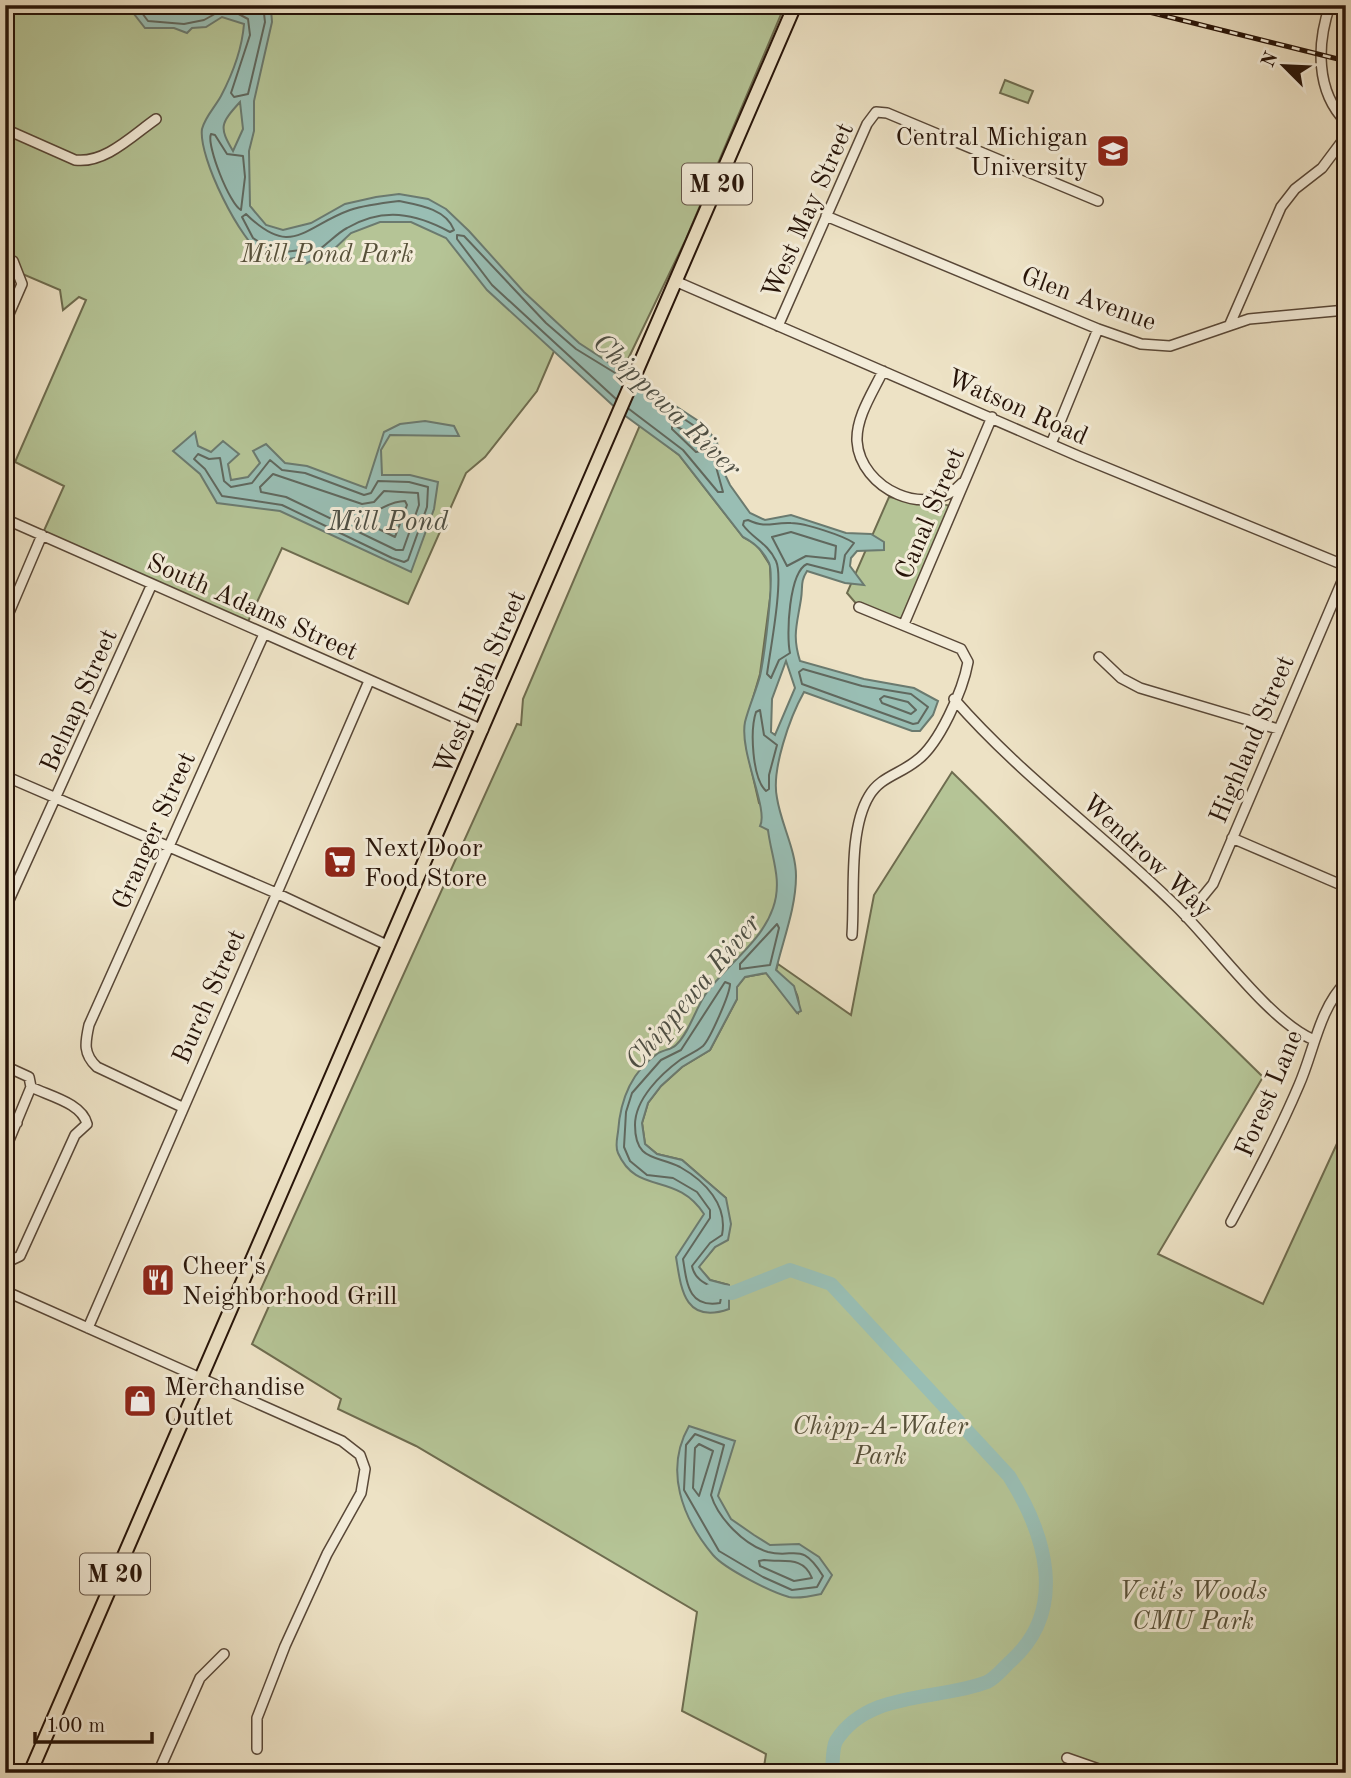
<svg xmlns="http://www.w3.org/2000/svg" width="1351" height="1778" viewBox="0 0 1351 1778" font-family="'Old Standard TT',serif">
<rect width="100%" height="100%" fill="#ede2c5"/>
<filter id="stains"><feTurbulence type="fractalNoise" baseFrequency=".00286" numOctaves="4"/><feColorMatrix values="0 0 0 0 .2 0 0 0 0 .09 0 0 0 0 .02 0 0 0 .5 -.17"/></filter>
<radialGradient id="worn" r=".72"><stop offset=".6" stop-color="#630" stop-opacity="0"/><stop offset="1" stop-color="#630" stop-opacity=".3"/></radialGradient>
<path fill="#b5c496" stroke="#6e6c4f" stroke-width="2" d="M 6,5 L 785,5 L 686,239 L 616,384 L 561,335 L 537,391 L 485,457 L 466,473 L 408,604 L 282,548 L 246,626 L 42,535 L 64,486 L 15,462 L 86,300 L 79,297 L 63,310 L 60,290 L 20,273 L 5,258 Z
M 1005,80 L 1033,91 L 1028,103 L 1000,93 Z
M 640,425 L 679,455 L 743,537 L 757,545 L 770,565 L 771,591 L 760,674 L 745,725 L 746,746 L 759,803 L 763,807 L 762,822 L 768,829 L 790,903 L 632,1105 L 642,1151 L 709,1192 L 691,1278 L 729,1285 L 710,1280 L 698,1267 L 715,1247 L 726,1198 L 682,1160 L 657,1154 L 645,1144 L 642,1123 L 648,1103 L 661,1086 L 682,1067 L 710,1050 L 737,999 L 737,987 L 745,977 L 766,973 L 798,1013 C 802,991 790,985 776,970 L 778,964 L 851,1015 L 874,895 L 952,772 L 1263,1077 L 1158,1254 L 1263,1304 L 1346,1124 L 1346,1773 L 763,1773 L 766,1754 L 682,1711 L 697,1612 L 416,1446 L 338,1409 L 341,1399 L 252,1344 L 269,1306 L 256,1300 L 517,724 L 521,725 L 523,699 Z
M 889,497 L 953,506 L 904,624 L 859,607 L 847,593 Z"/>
<path fill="#99beb4" stroke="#6b7a6f" stroke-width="2" fill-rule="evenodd" d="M 127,5 L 267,5 L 271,9 L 272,22 L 254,101 L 254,131 L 249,151 L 250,206 L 266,225 L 283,230 L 311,223 L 345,204 L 376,197 L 399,194 L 428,199 L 446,209 L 469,231 L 524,292 L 579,343 L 703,424 L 717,442 L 720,464 L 730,485 L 750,513 L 765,520 L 791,515 L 846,533 L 871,534 L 884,542 L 884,550 L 857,551 L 851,558 L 850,566 L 864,585 L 845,583 L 807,571 C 800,582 803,587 801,599 C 797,625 792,635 800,661 L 864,679 L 914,688 L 938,701 L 933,715 L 920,731 L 912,731 L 804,692 C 790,717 771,770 777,798 C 781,824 796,850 796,876 C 796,908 783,940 776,970 L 794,986 L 801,1011 L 797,1013 L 766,973 L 745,977 L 737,987 L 737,999 L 710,1050 L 682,1067 L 661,1086 L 648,1103 L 642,1123 L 645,1144 L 657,1154 L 682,1160 L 726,1198 L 731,1224 L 728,1240 L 715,1247 L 699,1267 L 710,1280 L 729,1285 L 729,1309 C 684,1325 681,1288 676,1257 L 704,1214 C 676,1171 637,1196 618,1153 C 615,1147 617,1139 618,1132 C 620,1102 630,1073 657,1054 C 662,1050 671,1050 676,1045 C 689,1033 695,1010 705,995 C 726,965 761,943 773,908 C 783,880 771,856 768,830 L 760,826 C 769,810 739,752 745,722 C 749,706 756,691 760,676 C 764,658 775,577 769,563 C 763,550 755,543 743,537 L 679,455 L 620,412 L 487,290 L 446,238 L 411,222 L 380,222 L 351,233 L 331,252 L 305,264 L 302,257 C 291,258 276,263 265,257 C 241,243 198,157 202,129 C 205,117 215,107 221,96 C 232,75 242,49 244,24 L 222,17 L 206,27 L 192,28 L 187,33 L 174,28 L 145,28 ZM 240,102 L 243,129 L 233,151 C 219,127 220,124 240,102 ZM 786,661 L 795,688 L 775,735 L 771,732 L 772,699 Z
M 425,421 L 454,426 L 459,436 L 390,435 L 381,450 L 382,475 L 410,475 L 438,482 L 434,509 L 411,572 L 280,511 L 217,503 L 200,474 L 173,451 L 195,432 L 198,446 L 211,452 L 223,441 L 239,454 L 228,464 L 231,480 L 248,477 L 260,463 L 253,451 L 266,444 L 285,463 L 307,466 L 366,488 L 384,432 L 400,424 Z
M 689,1426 L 735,1441 L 718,1496 L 731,1519 L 754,1535 L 770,1545 L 799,1544 L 819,1557 L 832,1575 L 821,1594 C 812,1596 798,1599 789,1597 C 771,1592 725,1569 713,1555 C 682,1518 664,1470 689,1426 Z"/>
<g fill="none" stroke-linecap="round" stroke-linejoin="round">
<path stroke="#60685e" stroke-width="2" d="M 136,5 L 148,21 L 184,24 L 204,20 L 222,10 L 233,11 L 248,19 L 250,35 L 231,93 L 234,97 L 248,94 L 265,22 L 263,5
M 147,5 L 153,13 C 173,13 194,17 211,5
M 211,134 L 215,135 L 227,154 L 243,156 L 245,177 L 241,210 C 230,205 206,145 211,134 Z
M 399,201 C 419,205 446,209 454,230 L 450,232 C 415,213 383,207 347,228 C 334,235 326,247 312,254 L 301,250 L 276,253 L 253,238 L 242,217 L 246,214 C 292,259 303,227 350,210 C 365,205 382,203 399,201 Z
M 616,399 L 492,285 L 457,239 L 457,235 L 464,236 L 546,323 L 576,349 L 625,379
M 629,409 L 683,450 L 718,492 L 723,492 L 710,445 L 699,429 L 638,388
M 672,424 L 692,435 L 701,451 L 696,452 L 672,429 Z
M 198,454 L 209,459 L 220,458 L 224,481 L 231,487 L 252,483 L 270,460 L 282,470 L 305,473 L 364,495 L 371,493 L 378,481 L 409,482 L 428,487 L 427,507 L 408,560 L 404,562 L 392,558 L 282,505 L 222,496 L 205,469 L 194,459 Z
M 273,474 L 362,504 L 374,502 L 384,491 L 418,493 L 419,505 L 403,550 L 396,550 L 286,497 L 261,492 L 260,487 Z
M 405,501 L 407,505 L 395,537 L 358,519 L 360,514 C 379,514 387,501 405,501 Z
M 748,520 C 768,529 771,522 791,523 C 805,523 844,536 854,543 L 845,555 L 842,573 L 807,564 C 789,572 786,635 790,653 L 779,660 L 771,678 L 767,674 C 770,651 784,579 776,561 C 767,542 753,539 743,525 L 744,521 Z
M 791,532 L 836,546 L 835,559 L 806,556 L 787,566 L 772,537 Z
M 803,669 L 862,686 L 911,694 L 928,707 L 918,723 L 913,724 L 802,684 L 799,672 Z
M 884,696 L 908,702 L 916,710 L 911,714 L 882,703 L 880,699 Z
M 760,710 L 764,735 L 777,745 L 769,775 L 769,789 L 766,791 C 752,778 750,730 756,712 Z
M 777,924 L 779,928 L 770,965 L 740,969 L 740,964 Z
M 725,982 L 730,984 C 730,994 710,1039 703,1046 C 696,1052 687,1055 680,1060 C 661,1074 635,1099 635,1125 C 635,1162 657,1155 680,1167 C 705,1181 728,1205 722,1235 L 710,1243 L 692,1266 C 695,1282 710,1285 722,1292 L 720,1303 C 689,1308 687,1285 683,1259 L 710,1218 L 710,1210 L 697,1192 L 673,1178 L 647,1175 L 630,1161 L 624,1147 L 626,1112 L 632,1093 L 661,1060 L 681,1050 Z
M 695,1434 L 724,1445 L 711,1495 C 718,1518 744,1545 768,1552 C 795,1559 801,1540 823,1576 L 817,1587 L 792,1590 L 763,1577 L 719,1551 L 684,1490 L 686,1445 Z
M 699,1444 L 713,1451 L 699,1496 L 693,1488 L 695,1448 Z
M 764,1560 C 783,1563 803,1555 812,1578 L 794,1581 L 760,1566 L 759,1561 Z"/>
<path stroke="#6b7a6f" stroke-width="2.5" d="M 315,5 L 316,9
M 270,8 L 274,5"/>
<path stroke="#99beb4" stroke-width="14" d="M 710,1291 L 732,1293 L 790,1270 L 831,1284 L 1009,1476 C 1045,1533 1069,1609 1011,1661 C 1004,1667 996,1678 987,1682 C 938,1701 868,1690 836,1741 C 832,1749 833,1764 832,1773"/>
<defs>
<path id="minor" d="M 1330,5 C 1317,43 1315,91 1346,122
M 5,129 L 75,160 C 105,164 133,135 156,119
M 826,216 L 1098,329 L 1141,344 L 1170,346 L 1249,319 L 1346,310
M 5,258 L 13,261 L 22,284 L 5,323
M 675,281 L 1078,456 L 1346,566
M 1230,324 L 1281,207 L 1295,189 L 1322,168 L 1346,136
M 778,326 L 867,124 L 876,112 L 887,113 L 1098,201
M 883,371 C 873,392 856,417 857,441 C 860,489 928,521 962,483
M 1051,444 L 1098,329
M 5,519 L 483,730
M 5,622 L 42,535
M 904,624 L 992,417
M 1099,657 L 1121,678 L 1140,688 L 1278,729
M 954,699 C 1021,776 1104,835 1177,907 C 1214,943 1269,1021 1314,1040
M 5,776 L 276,893 L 389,946
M 1232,838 L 1346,887
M 5,909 L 152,584
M 1186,917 L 1213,884 L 1346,572
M 852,935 C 855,894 848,831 869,796 C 880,777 900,774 916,761 C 939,745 963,690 968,662 L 961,649 L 859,607
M 5,1066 L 29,1077 L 31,1087 L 5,1150
M 182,1107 L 97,1067 C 83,1054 85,1043 89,1025 L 264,634
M 5,1118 L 17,1123
M 1231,1222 C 1255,1177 1279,1132 1299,1085 C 1314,1051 1319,1009 1346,982
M 5,1263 L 20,1256 L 75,1135 L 87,1124 C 82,1103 49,1096 31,1087
M 5,1291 L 342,1441 L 360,1455 L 365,1469 L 361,1493 L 327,1554 L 285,1646 L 257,1718 L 257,1749
M 88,1328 L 369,681
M 1067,1758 L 1110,1773
M 158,1773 L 200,1678 L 224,1654"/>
<path id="major" d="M 30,1773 L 795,5"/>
</defs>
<use href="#minor" stroke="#584737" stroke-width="12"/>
<use href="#major" stroke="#261308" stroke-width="16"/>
<use href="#minor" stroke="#f3ecd9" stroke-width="9"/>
<use href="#major" stroke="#ede2c5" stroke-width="12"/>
<defs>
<path id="rail" d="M 1121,5 L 1346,61"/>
</defs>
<use href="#rail" stroke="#261308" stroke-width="5"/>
<use href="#rail" stroke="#f3ecd9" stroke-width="2.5" stroke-dasharray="8" stroke-linecap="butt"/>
</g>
<defs>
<symbol id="university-square" viewBox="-11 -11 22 22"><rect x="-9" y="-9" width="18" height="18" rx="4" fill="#8f2418" stroke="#f3ecd9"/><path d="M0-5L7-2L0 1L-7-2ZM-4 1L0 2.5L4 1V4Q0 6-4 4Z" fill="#fff"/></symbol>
<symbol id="supermarket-square" viewBox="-11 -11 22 22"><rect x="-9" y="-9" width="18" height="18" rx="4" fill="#8f2418" stroke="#f3ecd9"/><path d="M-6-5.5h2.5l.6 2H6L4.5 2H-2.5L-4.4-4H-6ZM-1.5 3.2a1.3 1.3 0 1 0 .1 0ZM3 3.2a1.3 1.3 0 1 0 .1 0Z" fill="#fff"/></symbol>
<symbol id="restaurant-square" viewBox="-11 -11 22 22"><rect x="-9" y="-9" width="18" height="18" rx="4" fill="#8f2418" stroke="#f3ecd9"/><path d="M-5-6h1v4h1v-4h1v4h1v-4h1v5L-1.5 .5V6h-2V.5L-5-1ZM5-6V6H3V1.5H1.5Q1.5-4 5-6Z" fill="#fff"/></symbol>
<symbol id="shop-square" viewBox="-11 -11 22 22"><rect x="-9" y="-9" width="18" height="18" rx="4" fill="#8f2418" stroke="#f3ecd9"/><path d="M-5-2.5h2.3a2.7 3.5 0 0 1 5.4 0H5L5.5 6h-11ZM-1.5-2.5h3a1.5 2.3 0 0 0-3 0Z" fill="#fff"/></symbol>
</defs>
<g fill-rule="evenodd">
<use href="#university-square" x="1094" y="132" width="38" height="38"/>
<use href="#supermarket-square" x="321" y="843" width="38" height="38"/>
<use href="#restaurant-square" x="139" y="1261" width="38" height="38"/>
<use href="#shop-square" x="121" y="1382" width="38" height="38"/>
</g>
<g text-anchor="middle" stroke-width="6" stroke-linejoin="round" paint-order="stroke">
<g fill="#f3ecd9" stroke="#645447" stroke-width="2">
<rect x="682" y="163.5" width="70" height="41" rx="5"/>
<rect x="80" y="1553.5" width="70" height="41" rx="5"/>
</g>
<g font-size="24" font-weight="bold" fill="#261308">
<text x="717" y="192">M 20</text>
<text x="115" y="1582">M 20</text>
</g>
<g font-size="26" fill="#261308" stroke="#f3ecd9" text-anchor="start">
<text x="1088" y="145" text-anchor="end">Central Michigan<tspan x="1088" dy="30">University</tspan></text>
<text x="364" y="856">Next Door<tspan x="364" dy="30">Food Store</tspan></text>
<text x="182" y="1274">Cheer's<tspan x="182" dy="30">Neighborhood Grill</tspan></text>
<text x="164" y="1395">Merchandise<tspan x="164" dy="30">Outlet</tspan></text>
</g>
<g font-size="26" fill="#261308" stroke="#f3ecd9">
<text transform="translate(807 210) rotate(-66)" y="9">West May Street</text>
<text transform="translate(1089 298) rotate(20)" y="9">Glen Avenue</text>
<text transform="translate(1018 406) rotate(24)" y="9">Watson Road</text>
<text transform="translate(929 513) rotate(-67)" y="9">Canal Street</text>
<text transform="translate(253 606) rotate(24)" y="9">South Adams Street</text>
<text transform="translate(479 682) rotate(-67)" y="9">West High Street</text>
<text transform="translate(78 700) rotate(-66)" y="9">Belnap Street</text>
<text transform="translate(1251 739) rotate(-67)" y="9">Highland Street</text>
<text transform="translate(153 830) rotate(-66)" y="9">Granger Street</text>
<text transform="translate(1148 855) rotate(43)" y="9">Wendrow Way</text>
<text transform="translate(208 996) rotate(-66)" y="9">Burch Street</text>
<text transform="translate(1268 1093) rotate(-67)" y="9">Forest Lane</text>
</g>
<g font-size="26" font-style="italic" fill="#58513a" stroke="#f3ecd9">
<text x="327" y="262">Mill Pond Park</text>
<text x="880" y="1434">Chipp-A-Water<tspan x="880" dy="30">Park</tspan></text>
<text x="1193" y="1599">Veit's Woods<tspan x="1193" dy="30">CMU Park</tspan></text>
</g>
<g font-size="28" font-style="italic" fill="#4e4f44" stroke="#f3ecd9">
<text transform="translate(668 404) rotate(44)" y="10">Chippewa River</text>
<text x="388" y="530">Mill Pond</text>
<text transform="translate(692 991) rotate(-50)" y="10">Chippewa River</text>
</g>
</g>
<rect width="1351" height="1778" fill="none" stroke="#ede2c5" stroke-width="28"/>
<rect x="7" y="7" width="1337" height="1764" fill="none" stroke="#261308" stroke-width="3.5"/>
<rect x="14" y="14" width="1323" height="1750" fill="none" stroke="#261308" stroke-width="2"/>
<g transform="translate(1284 66) rotate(294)" stroke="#f3ecd9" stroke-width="5" paint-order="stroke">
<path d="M0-5L12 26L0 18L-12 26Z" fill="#261308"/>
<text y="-10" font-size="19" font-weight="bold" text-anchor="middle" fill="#261308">N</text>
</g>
<path d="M35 1732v10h117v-10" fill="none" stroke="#261308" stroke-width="3.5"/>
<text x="46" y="1732" font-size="21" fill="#261308" stroke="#f3ecd9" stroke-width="5" paint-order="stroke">100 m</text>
<rect width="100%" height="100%" filter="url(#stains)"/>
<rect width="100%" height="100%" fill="url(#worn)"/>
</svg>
